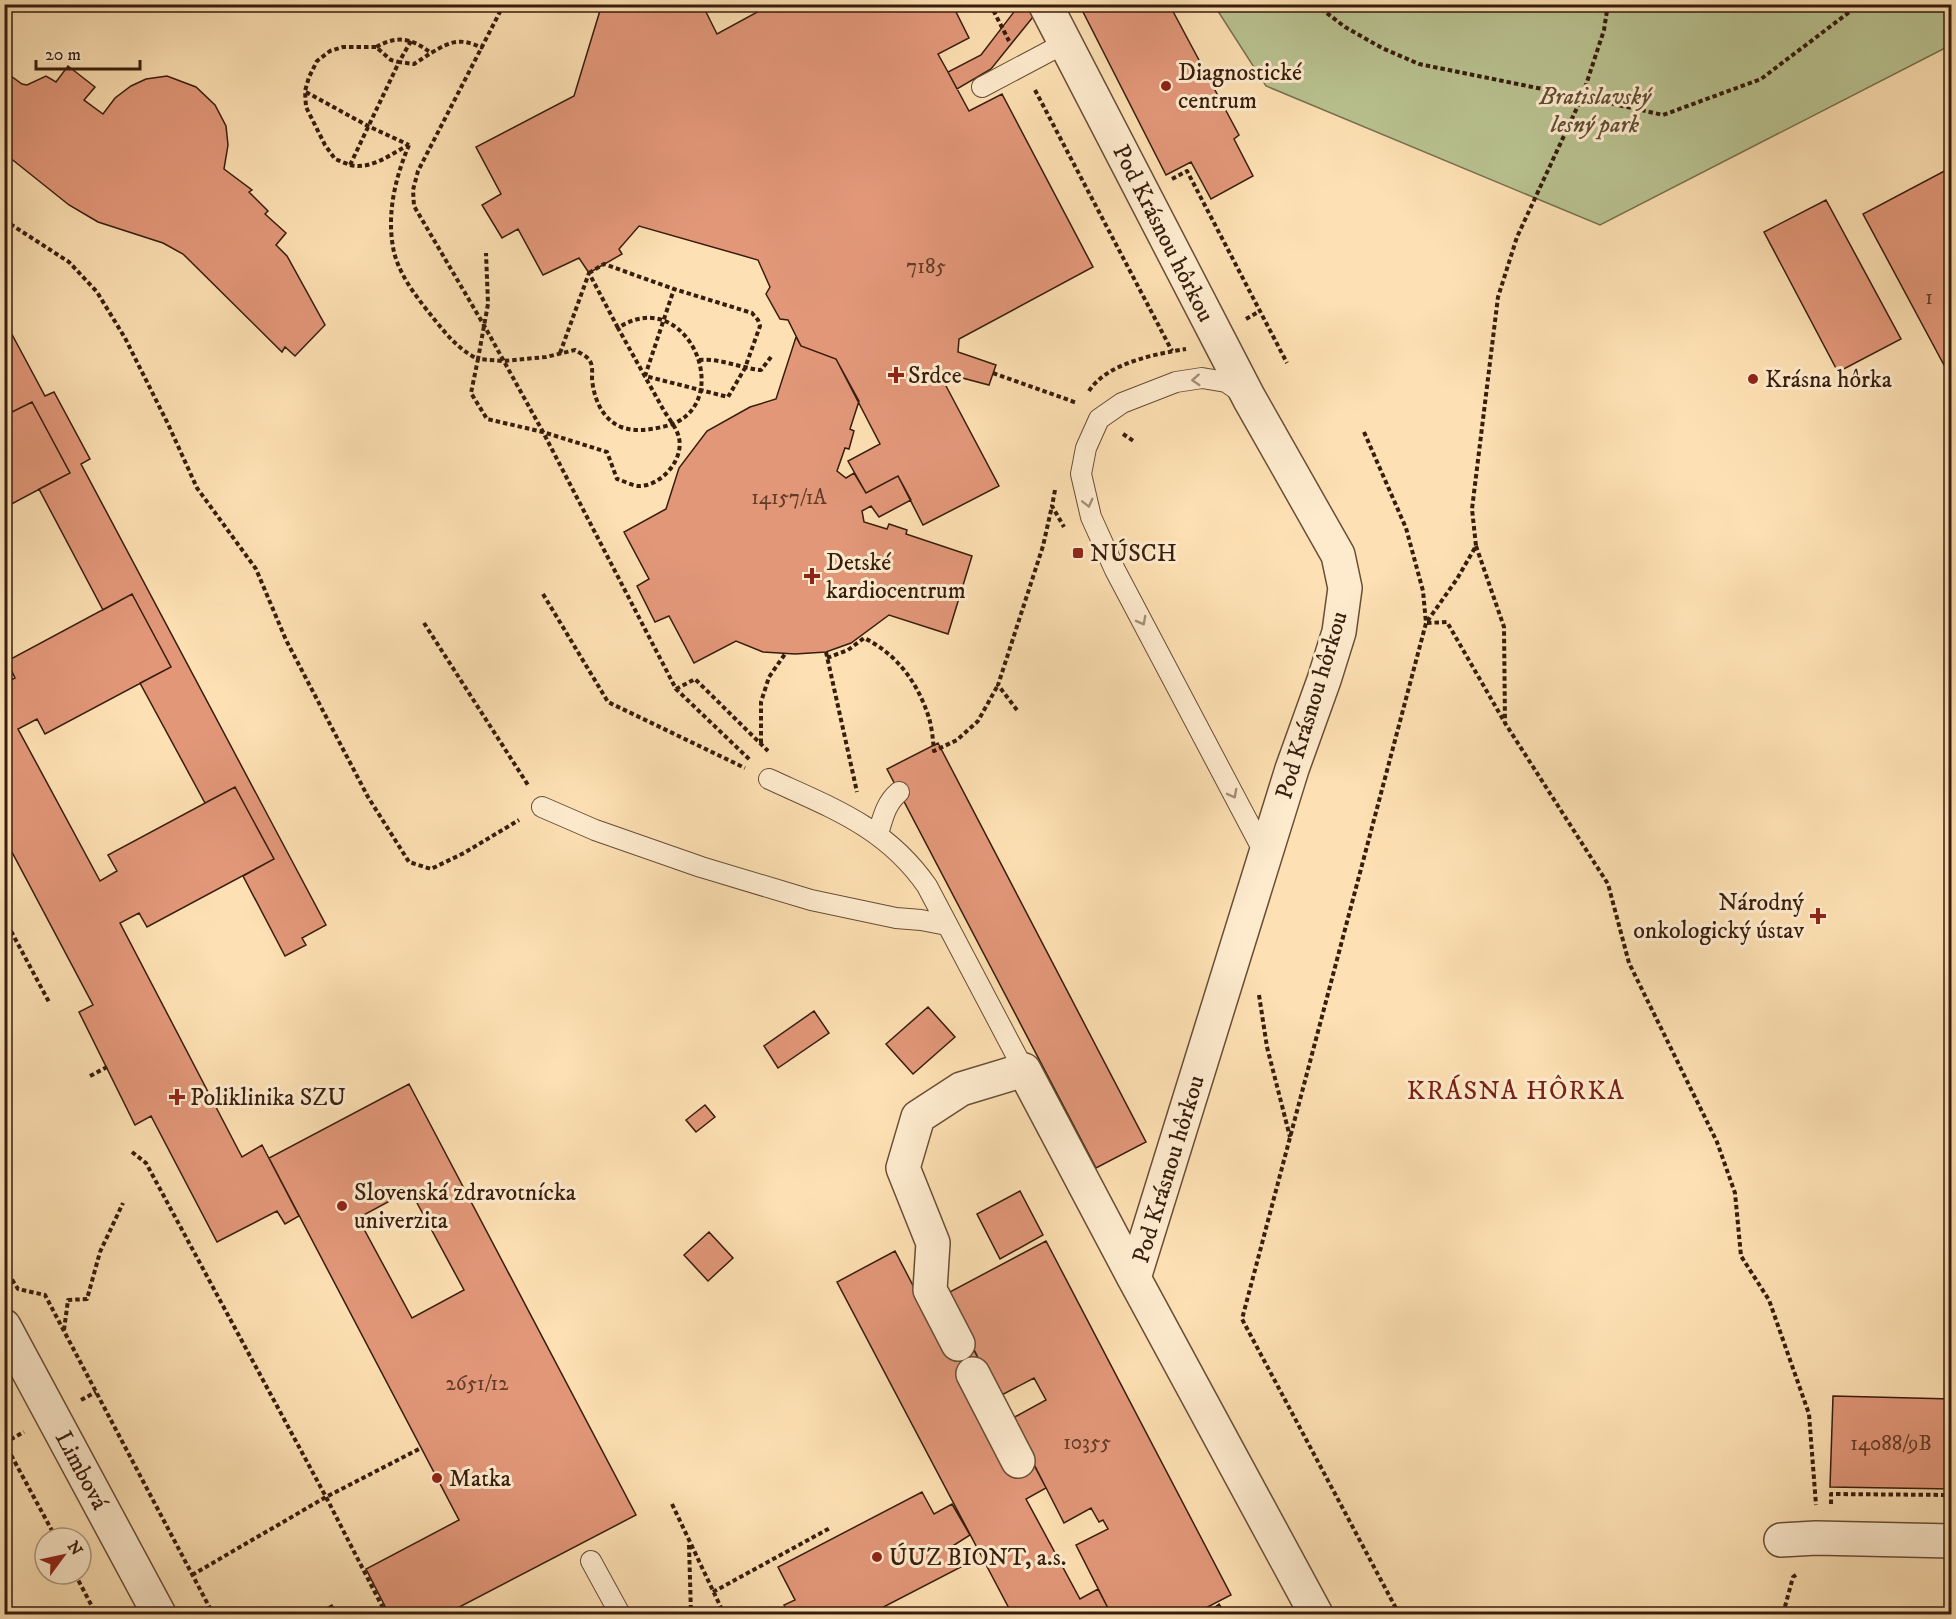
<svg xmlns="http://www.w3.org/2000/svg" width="1956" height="1619" viewBox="0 0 1956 1619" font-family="'IM FELL DW Pica',serif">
<rect width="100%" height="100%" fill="#fde0b3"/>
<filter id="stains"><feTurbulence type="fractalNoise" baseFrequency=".00333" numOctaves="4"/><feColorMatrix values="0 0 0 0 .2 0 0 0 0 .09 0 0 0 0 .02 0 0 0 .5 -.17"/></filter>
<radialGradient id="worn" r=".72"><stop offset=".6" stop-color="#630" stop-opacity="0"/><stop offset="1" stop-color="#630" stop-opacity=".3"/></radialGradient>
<path fill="#b9c391" stroke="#78704f" stroke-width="1.5" d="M 1214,5 L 1951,5 L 1951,45 L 1600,225 L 1266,86 Z"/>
<path fill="#e29779" stroke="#371d0d" stroke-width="1.5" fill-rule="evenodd" d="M 602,4 L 702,4 L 717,34 L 772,4 L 952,4 L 969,38 L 938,54 L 948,72 L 969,111 L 1002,94 L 1093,267 L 959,339 L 958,352 L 996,365 L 989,385 L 947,374 L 945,384 L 999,486 L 923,525 L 898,476 L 866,493 L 848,461 L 880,444 L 836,359 L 801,346 L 788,320 L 780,319 L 766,294 L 770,287 L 758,260 L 639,226 L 619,249 L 622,254 L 589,273 L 579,258 L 543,275 L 518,229 L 502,238 L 482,205 L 501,194 L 476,147 L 574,96 Z
M 1020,4 L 1046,4 L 1041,7 L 991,69 L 957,89 L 948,72 L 981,55 Z
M 1079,4 L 1169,4 L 1239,135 L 1234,139 L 1253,176 L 1211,199 L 1191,162 L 1166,175 Z
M 68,66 L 95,87 L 84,100 L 103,114 L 115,98 L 131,86 L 146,79 L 167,76 L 196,87 L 215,105 L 226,126 L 228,145 L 224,169 L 252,190 L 249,192 L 268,211 L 265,214 L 286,233 L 276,245 L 287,256 L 325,325 L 295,356 L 285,347 L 282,352 L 183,254 L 163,243 L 98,222 L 69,205 L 4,153 L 4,71 L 22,84 L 27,85 L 46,76 L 56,82 Z
M 1952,167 L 1952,380 L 1863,214 Z
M 1826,200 L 1901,339 L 1838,372 L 1764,232 Z
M 8,327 L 45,396 L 54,392 L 90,459 L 81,464 L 326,925 L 302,938 L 306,945 L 285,956 L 243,876 L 274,859 L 235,787 L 205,803 L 140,683 L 171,667 L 132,594 L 103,610 L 39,489 L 70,473 L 32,402 L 4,416 L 4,329 Z
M 796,337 L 801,346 L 836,359 L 859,401 L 850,429 L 854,431 L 849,449 L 845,448 L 837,471 L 846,478 L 854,473 L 866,493 L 898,476 L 911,500 L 879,517 L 871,506 L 862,511 L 864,522 L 887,529 L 889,524 L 907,530 L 906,534 L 972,556 L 948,634 L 889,615 L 851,643 L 826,652 L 795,654 L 763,652 L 736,641 L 694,663 L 669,616 L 655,622 L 637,586 L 649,579 L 624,532 L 666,509 L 679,468 L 707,431 L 750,407 L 776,399 Z
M 32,402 L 70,473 L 4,508 L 4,416 Z
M 132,594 L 171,667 L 45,734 L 37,719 L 18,729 L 100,881 L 117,871 L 108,855 L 235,787 L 274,859 L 147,927 L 139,913 L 120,923 L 242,1157 L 262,1145 L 299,1216 L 285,1224 L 277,1211 L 217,1242 L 151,1116 L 135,1125 L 79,1012 L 93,1005 L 4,837 L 4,684 L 15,678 L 7,661 Z
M 938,743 L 1146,1142 L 1096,1168 L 887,769 Z
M 928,1007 L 955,1037 L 913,1074 L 886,1044 Z
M 814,1011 L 829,1033 L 778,1068 L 764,1046 Z
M 409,1084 L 636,1515 L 446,1614 L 389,1614 L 366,1569 L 459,1520 L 269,1158 ZM 410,1190 L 464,1290 L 412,1318 L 358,1218 Z
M 705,1105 L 715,1117 L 696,1132 L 686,1120 Z
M 1020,1191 L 1043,1235 L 1000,1259 L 977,1214 Z
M 709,1232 L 733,1258 L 708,1281 L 684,1255 Z
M 1046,1241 L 1231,1595 L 1194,1614 L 1111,1614 L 1076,1545 L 1108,1529 L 1103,1520 L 1099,1522 L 1091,1508 L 1064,1523 L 1011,1419 L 1046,1400 L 1034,1378 L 998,1397 L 946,1294 Z
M 895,1251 L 943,1343 L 968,1339 L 1046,1488 L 1026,1499 L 1080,1599 L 1098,1589 L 1111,1614 L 1012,1614 L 837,1282 Z
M 1947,1308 L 1952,1308 L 1952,1399 L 1945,1398 Z
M 1833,1396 L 1952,1399 L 1952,1489 L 1830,1487 Z
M 922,1492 L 934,1514 L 952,1504 L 970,1535 L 951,1547 L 961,1567 L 870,1614 L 789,1614 L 784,1605 L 795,1600 L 778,1567 Z
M 1219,1604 L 1225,1614 L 1201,1614 L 1214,1608 Z
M 332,1605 L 337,1614 L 315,1614 Z"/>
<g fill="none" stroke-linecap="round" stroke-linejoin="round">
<defs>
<path id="service" d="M 982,87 L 1065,43
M 1245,395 L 1226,382 L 1202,378 L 1176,382 L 1122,403 L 1099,419 L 1086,448 L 1081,474 L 1091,517 L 1115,570 L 1265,854
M 769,779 C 832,808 886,827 927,886 L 1024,1070
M 542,807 L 595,830 L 701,867 L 811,900 L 896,918 L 921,920 L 947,925
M 878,834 C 883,817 886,803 899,792
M 591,1561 L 620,1614"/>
<path id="minor" d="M 1045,4 L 1249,398 L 1338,555 L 1345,588 L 1339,632 L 1324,680 L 1292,769 L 1134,1278 L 1316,1614
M 958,1344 L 930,1290 L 933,1243 L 903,1168 L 918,1117 L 961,1089 L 1024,1070 L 1134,1278
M 973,1374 L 1018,1461
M 1781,1540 L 1816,1538 L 1952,1541"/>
<path id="tertiary" d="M 4,1326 L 159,1614"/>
</defs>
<use href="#service" stroke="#684e36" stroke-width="22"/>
<use href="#minor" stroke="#684e36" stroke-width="36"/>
<use href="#tertiary" stroke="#684e36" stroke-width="36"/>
<path stroke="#371d0d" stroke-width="4" stroke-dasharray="4.5 3" stroke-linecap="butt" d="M 504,4 L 418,171 L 413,190 L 414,206 L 485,327 L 543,432 L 676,689 L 750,760
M 990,4 L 1009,41
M 1315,4 L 1345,27 L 1382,48 L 1419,64 L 1582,97 L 1517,237 L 1498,297 L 1472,509 L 1476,546 L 1457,579 L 1426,623
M 1608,4 L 1604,30 L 1582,97 L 1663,115 L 1761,79 L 1860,4
M 411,41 L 399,62 L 391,60 L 376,47 C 398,35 411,38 431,53 C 453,40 460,38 483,48
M 376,47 L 343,47 L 330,51 L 317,61 L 309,77 L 305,91 L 306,107 L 325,145 L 335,159 L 350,165 L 399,62 L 414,64 L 431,53
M 1035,90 L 1172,351
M 306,92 L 368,126 L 409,145
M 409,145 C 395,178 386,216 394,252 C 400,277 419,300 434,319 C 447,335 459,350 478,359 L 471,393 L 487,419 L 543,432 L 607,452 L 617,479 C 624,481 633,486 639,486 C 661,486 684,460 679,438 C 677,428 668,418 663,409 C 648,382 633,355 618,328 C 689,281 741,411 662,427 C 648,430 635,432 621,427 C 602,419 594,399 592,379 C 592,373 593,366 590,361 C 587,356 580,353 575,350 L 546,357 L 503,361 L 478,359 L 488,304 L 486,253
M 350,165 C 371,170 390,155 408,145
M 1172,179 L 1187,171 L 1287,363
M 4,220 L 69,262 L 97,292 L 125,338 L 168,424 L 197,488 L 256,569 L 286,640 L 368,797 L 409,862 L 431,869 L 464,853 L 519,820
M 589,273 L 604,264 L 674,289 L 752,313 L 758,320 L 760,326 L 745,368 L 728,397 L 645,376 L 674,289
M 1246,319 L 1260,311
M 560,353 L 589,273 L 618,328
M 699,360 C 720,358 740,368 761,370 L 771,357
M 993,373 L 1077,403
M 1089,391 C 1107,363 1155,354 1186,349
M 1364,432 L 1406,528 L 1423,591 L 1426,623 L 1242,1319 L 1399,1614
M 1123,434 L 1135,442
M 1055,490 L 1052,506 L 1064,527
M 1476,546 L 1504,627 L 1505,723 L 1608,884 L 1629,963 L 1717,1142 L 1735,1193 L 1741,1256 L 1769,1300 L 1809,1414 L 1816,1505
M 543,594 L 608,702 L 745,768
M 424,623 L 528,785
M 1427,623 L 1447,622 L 1505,723
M 826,652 L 857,792
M 827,658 L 848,650 L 864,638 C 897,654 918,683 929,718 C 932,728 933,740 934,751 L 957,740 L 978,721 L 998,685
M 676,689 L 695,679 L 768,751
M 1017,710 L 998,685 L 1043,546 L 1052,506
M 761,743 L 761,702 L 769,677 L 785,654
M 4,918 L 49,1002
M 1259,995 L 1267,1047 L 1290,1137
M 90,1076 L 107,1067
M 132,1152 L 146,1163 L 326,1497 L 386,1614
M 4,1267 L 18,1289 L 45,1295 L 213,1614
M 64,1330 L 68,1300 L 87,1299 L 100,1252 L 123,1203
M 81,1400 L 96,1392
M 4,1442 L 56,1538
M 4,1443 L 24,1432
M 672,1504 L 724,1614
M 1831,1504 L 1831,1494 L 1952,1495
M 689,1545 L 691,1614
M 75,1574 L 96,1614
M 192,1575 L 326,1497 L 421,1448
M 713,1592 L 830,1528
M 1783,1614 L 1793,1577 L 1797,1574"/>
<use href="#service" stroke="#feebce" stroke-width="20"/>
<use href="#minor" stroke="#feebce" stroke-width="33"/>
<use href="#tertiary" stroke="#feebce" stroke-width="33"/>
</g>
<defs><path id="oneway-chevron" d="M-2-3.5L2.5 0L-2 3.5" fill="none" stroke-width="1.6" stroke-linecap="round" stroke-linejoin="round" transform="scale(1.5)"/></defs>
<g stroke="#a48e77">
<use href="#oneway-chevron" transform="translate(1196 380) rotate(176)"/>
<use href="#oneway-chevron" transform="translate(1088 503) rotate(76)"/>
<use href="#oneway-chevron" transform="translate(1142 621) rotate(62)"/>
<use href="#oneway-chevron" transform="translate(1233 794) rotate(62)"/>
</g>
<g fill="#8f2418" stroke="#feebce" stroke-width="2">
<circle cx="1166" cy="86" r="6"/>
<path d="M893 366h6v6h6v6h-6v6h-6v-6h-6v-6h6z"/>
<circle cx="1753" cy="379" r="6"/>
<rect x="1072" y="547" width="12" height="12" rx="3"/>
<path d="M809 567h6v6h6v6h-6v6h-6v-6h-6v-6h6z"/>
<path d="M1815 907h6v6h6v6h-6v6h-6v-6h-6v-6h6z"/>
<path d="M174 1088h6v6h6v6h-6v6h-6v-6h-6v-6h6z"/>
<circle cx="342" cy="1206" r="6"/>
<circle cx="437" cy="1478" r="6"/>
<circle cx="877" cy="1557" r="6"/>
</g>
<g text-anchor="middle" stroke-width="6" stroke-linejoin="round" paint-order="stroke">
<g font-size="21" fill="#623c28">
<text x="926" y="273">7185</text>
<text x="1929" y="304">1</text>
<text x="789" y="504">14157/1A</text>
<text x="477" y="1390">2651/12</text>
<text x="1087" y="1449">10355</text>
<text x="1891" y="1450">14088/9B</text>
</g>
<g font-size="24" fill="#371d0d" stroke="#feebce" text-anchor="start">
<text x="1178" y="80">Diagnostické<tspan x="1178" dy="28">centrum</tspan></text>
<text x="908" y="383">Srdce</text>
<text x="1765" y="387">Krásna hôrka</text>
<text x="1090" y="561">NÚSCH</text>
<text x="826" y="570">Detské<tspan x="826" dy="28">kardiocentrum</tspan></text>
<text x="1804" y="910" text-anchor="end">Národný<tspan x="1804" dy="28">onkologický ústav</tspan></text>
<text x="190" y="1105">Poliklinika SZU</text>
<text x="354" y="1200">Slovenská zdravotnícka<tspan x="354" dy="28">univerzita</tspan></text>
<text x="449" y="1486">Matka</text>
<text x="889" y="1565">ÚUZ BIONT, a.s.</text>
</g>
<g font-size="24" font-style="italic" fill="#5e4f35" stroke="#feebce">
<text x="1595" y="104">Bratislavský<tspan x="1595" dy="28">lesný park</tspan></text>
</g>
<g font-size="24" fill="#371d0d" stroke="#feebce">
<text transform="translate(1164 233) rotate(63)" y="8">Pod Krásnou hôrkou</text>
<text transform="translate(1311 705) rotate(-73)" y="8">Pod Krásnou hôrkou</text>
<text transform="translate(1168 1169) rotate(-73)" y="8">Pod Krásnou hôrkou</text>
<text transform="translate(82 1470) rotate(62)" y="8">Limbová</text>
</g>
<g font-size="26" letter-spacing="1.5" fill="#7a1f14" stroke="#feebce">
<text x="1516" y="1099">KRÁSNA HÔRKA</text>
</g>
</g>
<rect width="1956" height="1619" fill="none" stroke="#fde0b3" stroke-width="24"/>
<rect x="6" y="6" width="1944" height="1607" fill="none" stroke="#371d0d" stroke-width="3"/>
<rect x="12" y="12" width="1932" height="1595" fill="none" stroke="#371d0d" stroke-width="1.5"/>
<g transform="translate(63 1556) rotate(57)"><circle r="28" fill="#feebce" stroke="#ae9981" stroke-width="1.5"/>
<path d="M0-4.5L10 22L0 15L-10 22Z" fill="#8f2418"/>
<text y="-9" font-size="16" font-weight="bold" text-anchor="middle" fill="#371d0d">N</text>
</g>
<path d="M36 60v9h104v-9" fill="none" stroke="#371d0d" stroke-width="3"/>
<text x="45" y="60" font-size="18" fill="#371d0d" stroke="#feebce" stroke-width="4.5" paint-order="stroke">20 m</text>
<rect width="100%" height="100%" filter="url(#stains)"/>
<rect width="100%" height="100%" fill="url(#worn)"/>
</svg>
